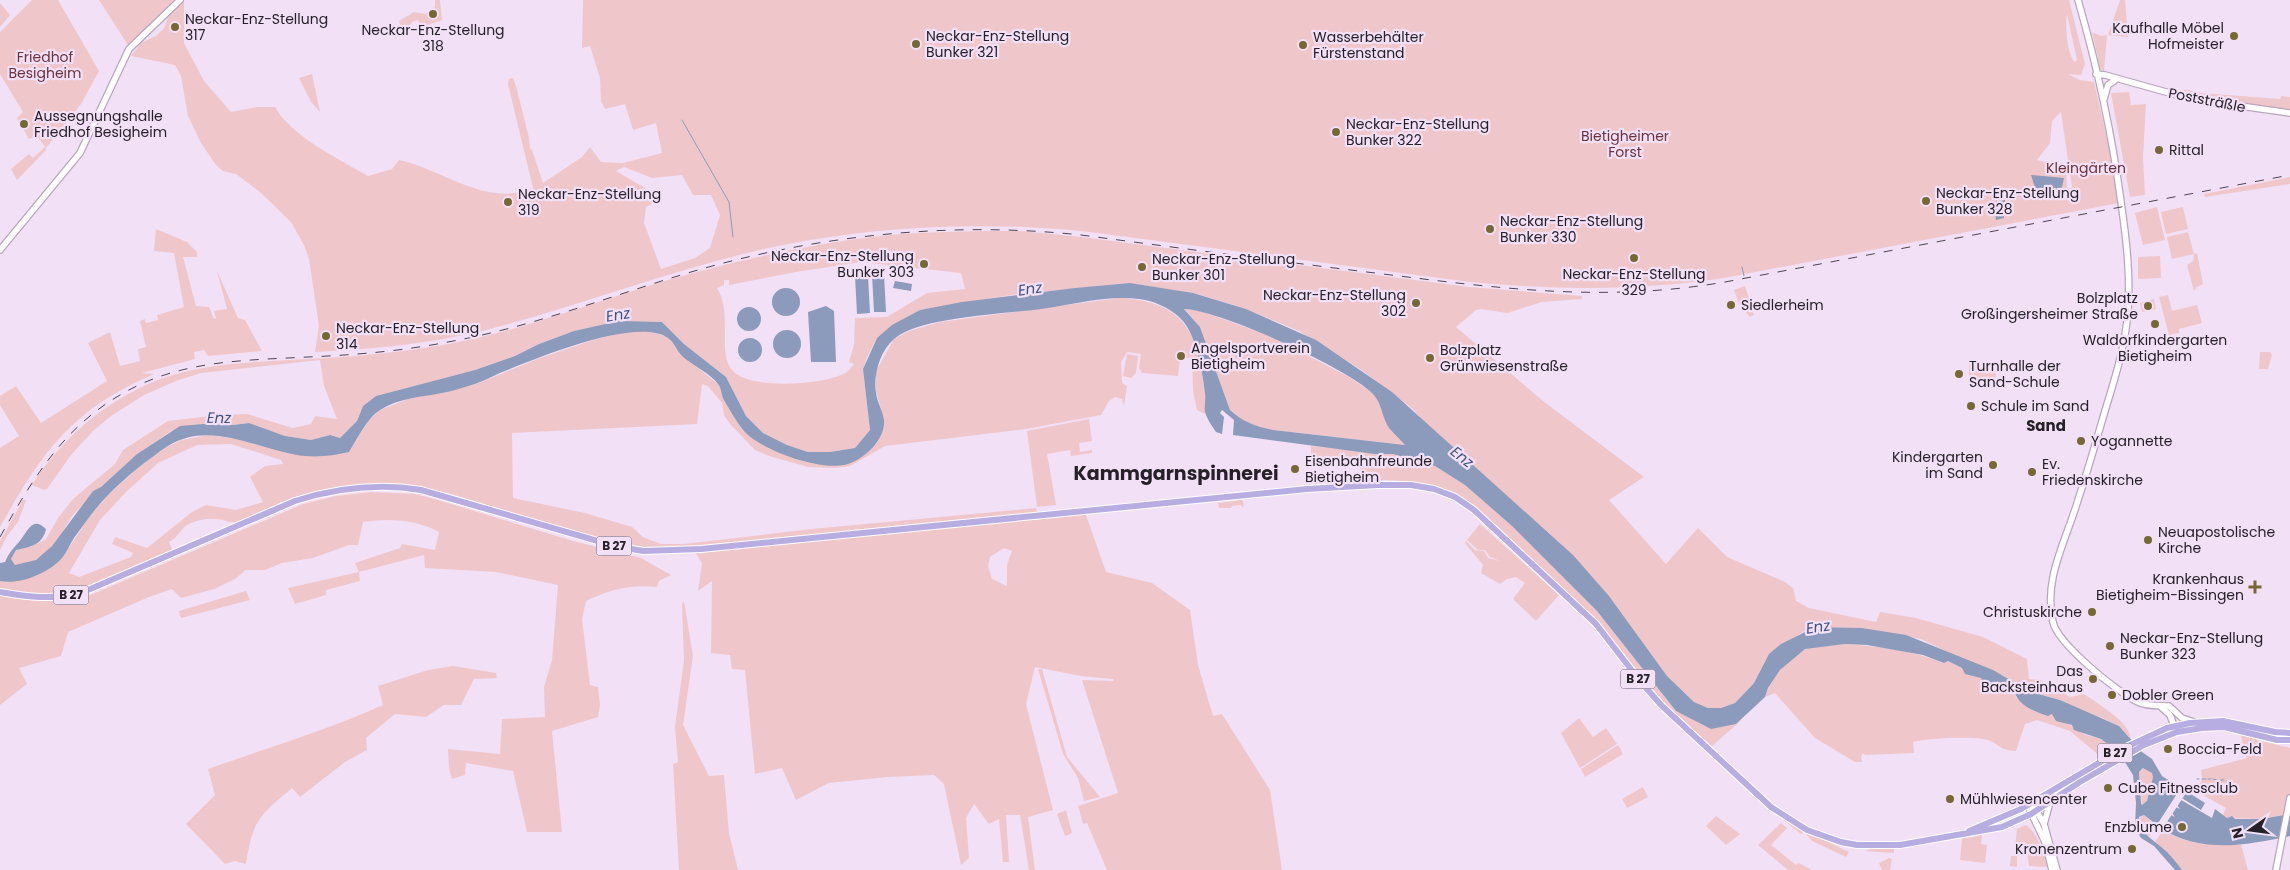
<svg xmlns="http://www.w3.org/2000/svg" width="2290" height="870" viewBox="0 0 2290 870" font-family="Poppins,sans-serif">
<rect width="100%" height="100%" fill="#f2e0f7"/>
<path fill="#efc7ca" fill-rule="evenodd" d="M 32,0 L 58,0 L 99,71 L 81,104 L 46,148 L 46,150 L 17,180 L 11,169 L 29,154 L 33,158 L 45,147 L 37,136 L 29,139 L 17,118 L 23,112 L 0,74 L 0,32 Z
M 99,0 L 176,0 L 128,45 Z
M 435,0 L 440,0 L 442,20 L 422,27 L 418,20 L 412,22 L 405,33 L 402,31 L 399,21 L 414,12 L 425,14 L 435,7 Z
M 583,0 L 2069,0 L 2085,64 L 2081,75 L 2068,74 L 2080,80 L 2094,82 L 2112,160 L 2119,203 L 1724,278 C 1639,291 1556,290 1470,282 L 1082,231 C 984,222 886,225 788,244 C 685,264 588,304 486,330 C 430,344 372,349 315,352 L 319,326 L 309,259 L 304,245 L 291,222 L 260,192 L 236,174 L 223,171 L 216,165 L 201,143 L 188,116 L 181,76 L 175,65 L 131,56 L 141,43 L 156,36 L 164,28 L 170,13 L 184,1 L 184,43 L 204,81 L 231,112 L 257,107 L 275,107 C 292,137 339,159 368,176 L 392,169 L 399,160 C 442,169 487,208 533,188 L 508,84 L 509,79 L 513,78 L 516,86 L 529,138 L 530,148 L 532,150 L 543,183 L 582,157 L 590,147 L 601,162 L 623,163 L 662,153 L 656,123 L 633,130 L 625,104 L 605,109 L 601,101 L 600,78 L 590,46 L 582,48 ZM 2067,14 L 2077,60 L 2075,62 C 2067,55 2065,25 2067,14 ZM 2061,112 L 2072,188 L 2067,188 L 2066,167 L 2037,160 L 2050,143 L 2052,121 ZM 624,167 L 652,178 L 682,175 L 693,195 L 711,195 L 720,215 L 710,248 L 695,258 L 661,269 L 644,223 L 646,207 L 662,198 L 616,171 Z
M 2120,0 L 2125,0 L 2128,37 L 2108,35 Z
M 0,3 L 10,15 L 0,27 Z
M 2092,32 L 2101,36 L 2107,35 L 2104,71 L 2099,68 L 2096,61 L 2098,58 Z
M 312,74 L 320,112 L 311,102 L 299,78 Z
M 2182,89 L 2201,93 L 2280,99 L 2281,96 L 2290,97 L 2290,109 C 2268,107 2195,101 2182,89 Z
M 2129,92 L 2131,105 L 2146,104 L 2143,157 L 2145,195 L 2130,197 L 2111,93 Z
M 2290,177 L 2290,184 L 2205,197 L 2204,194 Z
M 2157,207 L 2165,240 L 2143,245 L 2135,213 Z
M 2183,207 L 2188,229 L 2166,234 L 2161,212 Z
M 156,229 L 187,242 L 197,252 L 197,257 L 183,257 L 196,306 L 209,307 L 214,319 L 216,318 L 214,311 L 227,309 L 217,271 L 238,318 L 245,320 L 262,351 L 208,356 L 204,350 L 194,352 L 195,359 L 142,373 L 154,374 C 71,410 43,451 0,527 L 0,448 L 19,436 L 0,405 L 0,396 L 16,386 L 41,423 L 107,381 L 88,343 L 110,332 L 120,366 L 140,361 L 138,349 L 146,347 L 140,321 L 145,319 L 146,323 L 158,320 L 157,315 L 184,307 L 174,253 L 154,251 Z
M 982,231 L 1021,231 L 1081,237 L 1469,287 L 1582,296 L 1582,299 L 1542,302 L 1507,313 L 1481,309 L 1476,310 L 1456,327 L 1543,401 L 1644,477 L 1609,500 L 1666,564 L 1698,528 L 1727,557 L 1785,582 L 1793,588 L 1796,601 L 1809,608 L 1876,622 L 1880,612 L 1916,618 L 1983,637 L 2027,659 L 2029,679 L 2041,680 L 2070,697 L 2084,694 C 2098,704 2129,721 2131,739 L 2119,726 L 2102,718 L 2082,711 L 2061,700 L 2031,692 L 1993,670 L 1966,661 L 1921,639 L 1862,628 L 1815,627 L 1806,630 L 1769,654 L 1754,683 L 1735,703 L 1721,708 L 1708,708 L 1694,702 L 1667,676 L 1609,596 L 1560,543 L 1426,424 L 1413,409 L 1360,369 L 1299,331 L 1246,309 L 1201,295 L 1130,283 L 1011,295 L 920,310 L 877,338 L 867,357 L 863,369 L 870,430 L 855,448 L 830,452 L 808,452 L 787,445 L 763,433 L 746,416 L 726,377 L 684,344 L 662,322 L 574,331 L 539,344 L 515,356 L 475,370 L 376,396 L 363,406 L 357,421 L 340,438 L 330,435 L 311,440 L 285,436 L 249,423 L 233,425 L 203,424 L 171,431 L 137,454 L 101,487 L 93,491 C 87,502 77,509 70,519 C 59,538 41,567 15,565 L 11,559 L 16,550 L 33,546 L 46,539 L 58,518 L 73,499 L 115,464 L 123,450 L 168,421 L 219,415 L 247,414 L 293,428 L 311,424 L 315,416 L 337,419 L 324,386 L 320,360 L 201,373 L 176,381 L 144,395 L 111,416 L 93,431 L 71,455 L 47,489 L 44,490 L 32,485 C 62,438 105,401 158,380 C 206,362 258,362 308,359 C 355,357 402,352 449,344 C 534,328 613,294 697,272 C 757,256 818,243 880,236 C 914,232 948,232 982,231 ZM 861,262 L 961,273 L 965,289 L 927,293 L 887,317 L 855,318 L 854,345 L 849,362 L 854,364 C 851,368 848,372 843,374 C 822,385 748,390 732,370 C 717,352 733,313 717,288 L 724,285 L 724,280 L 729,280 L 729,285 L 796,272 Z
M 2188,232 L 2194,254 L 2172,259 L 2167,237 Z
M 2197,253 L 2203,284 L 2197,287 L 2194,291 L 2187,265 L 2193,261 L 2194,254 Z
M 2160,256 L 2161,278 L 2138,279 L 2138,257 Z
M 1745,286 L 1754,315 L 1750,317 L 1739,304 L 1734,290 Z
M 2168,295 L 2172,311 L 2197,305 L 2202,323 L 2179,329 L 2179,333 L 2169,335 L 2159,297 Z
M 1119,298 C 1185,301 1199,333 1205,395 C 1206,401 1205,407 1205,414 L 1197,410 L 1193,391 L 1192,357 L 1180,360 L 1178,376 L 1142,373 L 1139,368 L 1141,354 L 1127,352 L 1121,362 L 1122,383 L 1127,386 L 1124,406 L 1122,399 L 1115,397 L 1109,401 L 1101,415 L 1026,429 L 885,446 L 850,466 L 836,468 L 808,467 L 769,456 L 755,450 L 730,424 L 724,415 L 722,403 L 708,386 L 702,384 L 697,424 L 512,433 L 513,498 L 585,513 L 632,527 L 643,537 L 661,544 L 684,544 L 812,529 L 1036,508 L 1037,513 L 684,549 C 603,550 534,518 458,496 C 402,479 346,481 291,499 C 272,505 254,518 235,522 C 229,523 223,519 217,519 C 208,518 199,520 191,523 C 180,527 179,538 169,542 L 172,550 L 89,587 L 69,593 L 43,596 L 0,589 L 0,581 L 4,581 L 45,571 L 62,558 L 90,516 L 110,493 L 147,460 L 171,445 L 182,440 L 209,435 L 245,440 L 264,447 L 349,452 L 367,422 L 380,410 L 411,398 L 445,392 L 476,384 L 540,358 L 596,339 L 632,330 L 651,331 L 669,338 L 680,354 L 718,384 L 730,409 L 743,431 L 844,465 L 865,455 L 878,440 L 884,419 L 876,392 L 876,371 L 894,339 L 909,331 L 940,322 ZM 231,444 L 281,460 L 283,464 L 265,466 L 250,477 L 263,502 L 236,510 L 206,505 L 192,512 L 147,548 L 115,537 L 112,544 L 133,553 L 131,557 L 79,577 L 69,573 L 100,520 L 126,492 L 158,463 L 197,445 Z
M 2154,299 L 2156,309 L 2142,312 L 2140,303 Z
M 1184,308 L 1204,312 L 1272,337 L 1349,377 L 1374,394 L 1406,445 L 1273,430 C 1255,426 1243,422 1230,410 L 1200,327 Z
M 2260,352 L 2270,352 L 2272,355 L 2268,369 L 2259,369 Z
M 1127,354 L 1138,356 L 1136,373 L 1131,378 L 1123,376 Z
M 1995,363 L 1996,386 L 1969,386 L 1969,364 Z
M 1089,419 L 1092,441 L 1079,443 L 1080,452 L 1092,450 L 1092,453 L 1071,456 L 1070,450 L 1047,454 L 1056,505 L 1037,507 L 1027,431 Z
M 1311,446 L 1393,454 L 1435,466 L 1465,485 L 1512,526 L 1597,611 L 1676,711 L 1736,724 L 1743,719 L 1712,746 L 1669,711 L 1640,677 L 1598,622 L 1466,500 C 1435,480 1397,480 1361,480 L 1360,464 L 1311,464 Z
M 371,492 L 415,494 L 438,500 L 573,541 L 641,558 L 671,575 L 659,581 L 657,587 C 631,584 608,590 586,601 L 582,619 L 590,685 L 598,687 L 600,705 L 598,717 L 552,731 L 562,832 L 527,832 L 513,771 L 466,763 L 465,775 L 452,779 L 449,768 L 448,749 L 500,754 L 502,719 L 545,717 L 544,687 L 552,660 L 558,585 L 496,572 L 425,568 L 424,555 L 359,572 L 360,581 L 326,590 L 326,595 L 295,604 L 288,588 L 359,572 L 355,563 L 400,548 L 402,544 L 435,550 L 439,532 C 416,519 388,518 363,522 L 358,545 L 349,545 L 313,558 L 282,563 L 265,570 L 246,570 L 235,579 L 214,589 L 181,598 L 172,589 L 149,597 L 68,632 L 61,656 L 19,668 L 27,684 L 0,705 L 0,594 L 17,599 L 47,601 L 88,596 L 303,504 L 336,496 Z
M 23,500 L 26,500 L 18,522 L 7,536 L 0,550 L 0,541 Z
M 1242,500 L 1244,504 L 1243,508 L 1241,505 L 1232,506 L 1231,508 L 1219,508 L 1218,503 Z
M 1085,512 L 1106,572 L 1152,583 L 1190,610 L 1198,665 L 1213,716 L 1222,714 L 1270,790 L 1282,870 L 1107,870 L 1087,823 L 1083,824 L 1078,806 L 1118,793 L 1082,680 L 1113,681 L 1113,679 L 1081,676 L 1035,667 L 1026,704 L 1053,810 L 1028,817 L 1035,870 L 1029,870 L 1020,815 L 1006,815 L 1009,862 L 1003,862 L 999,819 L 989,824 L 974,804 L 966,818 L 969,858 L 961,865 L 944,784 L 934,775 L 888,777 L 829,783 L 796,800 L 782,768 L 755,774 L 745,670 L 732,669 L 730,655 L 711,653 L 712,581 L 698,591 L 702,563 L 695,552 ZM 1004,548 L 1012,551 L 1007,565 L 1007,586 L 992,579 L 988,566 L 990,557 Z
M 1480,524 L 1559,595 L 1536,621 L 1513,599 L 1525,583 L 1516,577 L 1507,579 L 1500,584 L 1481,573 L 1483,565 L 1465,543 L 1466,541 L 1475,550 L 1484,551 L 1488,558 L 1500,561 L 1508,571 L 1500,561 L 1490,557 L 1485,550 L 1478,550 L 1467,540 Z
M 246,591 L 250,600 L 181,618 L 179,611 Z
M 684,601 L 693,656 L 683,725 L 709,776 L 724,775 L 729,833 L 738,870 L 679,870 L 673,764 L 678,762 L 675,727 L 684,660 L 682,605 Z
M 1845,644 C 1879,646 1913,651 1944,663 L 1948,661 L 1981,678 L 1993,689 L 2000,688 L 2015,693 L 2016,698 L 2043,714 L 2052,714 L 2086,735 L 2101,739 L 2113,748 L 2101,757 L 2070,731 L 2037,720 L 2025,724 L 2016,751 C 1998,750 2001,745 1988,740 C 1974,736 1928,738 1913,742 L 1914,753 L 1865,755 L 1863,753 L 1861,756 L 1862,762 L 1855,762 L 1815,738 L 1775,693 L 1765,697 C 1770,681 1789,656 1806,649 C 1817,645 1833,646 1845,644 Z
M 453,666 L 496,673 L 497,678 L 474,679 L 461,705 L 444,705 L 426,717 L 395,714 L 366,738 L 367,750 L 345,762 L 300,797 L 292,788 C 258,817 253,820 246,864 L 235,861 L 225,864 L 186,824 L 215,795 L 208,769 C 267,748 327,730 383,705 L 378,686 L 428,670 Z
M 1038,669 L 1042,669 L 1067,757 L 1100,797 L 1084,801 L 1078,778 L 1063,754 Z
M 1579,718 L 1593,737 L 1606,728 L 1617,744 L 1580,768 L 1561,733 Z
M 2240,733 L 2261,741 L 2290,748 L 2290,814 L 2262,819 L 2227,818 L 2223,815 L 2226,808 L 2196,791 L 2202,780 L 2201,770 L 2247,758 Z
M 1618,745 L 1623,754 L 1585,777 L 1581,769 Z
M 2144,768 L 2152,773 L 2153,777 L 2147,801 L 2146,804 L 2142,805 L 2139,772 Z
M 1643,787 L 1648,797 L 1627,808 L 1622,799 Z
M 1066,810 L 1072,833 L 1065,836 L 1057,814 Z
M 1771,810 L 1795,826 L 1849,852 L 1846,857 L 1812,841 L 1804,832 L 1801,834 Z
M 2144,815 L 2156,826 L 2149,837 L 2139,819 Z
M 1716,816 L 1740,834 L 1726,845 L 1706,826 Z
M 1781,823 L 1787,828 L 1771,845 L 1796,865 L 1799,863 L 1812,870 L 1788,870 L 1758,845 Z
M 2026,825 C 2037,832 2045,855 2048,867 L 2029,866 L 2026,844 L 2017,843 L 2017,867 L 2010,866 L 2011,856 L 2014,856 L 2017,829 Z
M 2163,830 C 2188,845 2213,846 2241,844 L 2248,870 L 2182,870 L 2166,851 L 2155,842 Z
M 1982,835 L 1981,844 L 1987,845 L 1985,863 L 1960,860 L 1962,839 Z
M 1871,849 L 1894,849 L 1894,853 L 1865,851 Z
M 1889,858 L 1892,859 L 1890,870 L 1882,870 L 1879,863 Z"/>
<path fill="#8c9bbb" fill-rule="evenodd" d="M 2031,175 L 2064,178 L 2060,196 L 2036,191 Z
M 2005,200 L 2004,218 L 1996,220 L 1994,202 Z
M 872,275 L 884,275 L 886,312 L 874,312 Z
M 855,276 L 868,276 L 870,313 L 857,314 Z
M 895,281 L 912,284 L 911,291 L 893,288 Z
M 1130,283 L 1193,293 L 1246,309 L 1316,340 L 1392,392 L 1573,555 L 1609,596 L 1667,676 L 1694,702 L 1708,708 L 1721,708 L 1735,703 L 1754,683 L 1769,654 L 1781,644 L 1815,627 L 1862,628 L 1906,635 L 1993,670 L 2031,692 L 2060,700 L 2119,726 L 2142,752 L 2152,759 L 2162,776 L 2205,803 L 2201,810 L 2177,795 L 2157,825 L 2144,815 L 2139,817 C 2140,834 2155,841 2166,851 C 2172,857 2177,863 2182,870 L 2175,870 L 2154,846 L 2141,838 L 2135,827 L 2136,803 L 2133,775 L 2123,759 L 2113,748 L 2101,739 L 2074,730 L 2072,725 L 2056,721 L 2052,714 L 2048,716 C 2036,712 2019,706 2015,693 L 1984,685 L 1981,678 L 1965,674 L 1962,668 L 1948,661 L 1944,663 L 1923,655 L 1867,645 L 1845,644 L 1805,649 L 1780,670 L 1768,688 L 1765,697 L 1736,724 L 1711,729 L 1676,711 L 1597,611 L 1512,526 L 1465,485 L 1435,466 L 1393,454 L 1375,454 L 1233,435 L 1234,420 L 1222,410 L 1220,413 L 1224,417 L 1222,434 L 1216,432 C 1212,426 1207,419 1205,412 C 1204,406 1206,400 1205,394 C 1203,374 1196,332 1180,318 C 1170,308 1152,300 1139,299 C 1105,295 1073,305 1041,309 C 1006,314 919,317 894,339 C 880,351 873,375 876,393 C 877,402 883,411 884,420 C 886,440 862,462 844,465 C 818,470 760,450 743,430 C 736,421 730,410 724,400 C 721,395 722,389 718,384 C 711,374 692,365 682,356 C 677,351 674,342 668,338 C 636,316 536,359 502,372 C 493,376 483,381 475,384 C 464,387 453,391 442,393 C 421,397 399,398 380,410 C 366,419 358,438 349,452 C 332,456 315,458 297,455 C 255,448 209,420 168,446 C 147,460 127,476 109,494 C 96,507 85,523 74,538 C 70,544 67,552 62,558 C 49,573 20,585 0,581 L 0,563 L 5,562 C 11,548 17,546 24,535 C 30,526 35,518 46,529 C 43,545 30,547 16,550 L 11,559 L 15,565 L 36,560 L 52,546 L 93,491 L 101,487 L 137,454 L 180,426 L 203,424 L 233,425 L 249,423 L 285,436 L 311,440 L 330,435 L 340,438 L 357,421 L 363,406 L 376,396 L 475,370 L 515,356 L 539,344 L 574,331 L 619,321 L 662,322 L 684,344 L 726,377 L 746,416 L 763,433 L 787,445 L 808,452 L 830,452 L 855,448 L 870,430 L 863,369 L 877,338 L 892,325 L 920,310 L 962,302 L 1075,288 ZM 1184,309 C 1217,309 1350,369 1373,394 C 1382,403 1382,418 1389,428 C 1394,434 1400,439 1405,445 L 1273,430 C 1255,426 1243,422 1230,410 L 1200,327 ZM 2143,768 L 2152,773 L 2153,777 L 2147,801 L 2142,805 L 2141,803 L 2139,772 Z
M772 302a14 14 0 1 1 28 0a14 14 0 1 1-28 0Z
M 826,306 L 834,311 L 836,362 L 811,362 L 808,312 Z
M737 319a12 12 0 1 1 24 0a12 12 0 1 1-24 0Z
M773 344a14 14 0 1 1 28 0a14 14 0 1 1-28 0Z
M738 350a12 12 0 1 1 24 0a12 12 0 1 1-24 0Z
M 2181,800 L 2212,818 L 2215,809 L 2227,818 L 2232,816 L 2235,819 L 2262,819 L 2290,814 L 2290,836 C 2246,845 2203,854 2162,829 L 2166,823 L 2170,825 L 2167,821 L 2171,815 L 2175,817 L 2172,813 L 2176,807 L 2180,809 L 2177,805 Z"/>
<path fill="#f2e0f7" d="M 2182,786 L 2188,790 L 2161,831 L 2160,828 L 2178,798 L 2159,827 L 2155,828 Z"/>
<g fill="none" stroke-linecap="round" stroke-linejoin="round">
<path stroke="#8c9bbb" stroke-width="1" d="M 682,120 L 729,202 L 733,237
M 1742,267 L 1744,276
M 2197,779 L 2199,779
M 2202,779 L 2206,779
M 2208,779 L 2211,779
M 2213,779 L 2217,780
M 2220,780 L 2224,780"/>
<defs>
<path id="secondary" d="M 2078,0 C 2097,66 2112,134 2121,202 C 2127,243 2132,287 2126,328 C 2123,353 2115,378 2108,401 C 2098,434 2089,467 2078,500 C 2066,541 2043,579 2053,622 C 2057,643 2119,694 2138,702 C 2149,707 2159,705 2169,706 L 2182,718 L 2194,722
M 2096,74 L 2105,75 L 2191,99 L 2290,113
M 2104,99 L 2108,85 L 2114,81
M 0,250 L 80,153 L 129,49 L 180,0
M 2161,707 L 2170,715 L 2176,731
M 2032,803 L 2044,824 L 2057,870
M 2028,806 L 2045,842 L 2052,870
M 2044,824 L 2050,802
M 2276,870 L 2290,798"/>
<path id="primary" d="M 0,592 C 28,597 53,600 81,593 L 295,501 C 336,488 378,483 421,490 L 615,546 L 643,551 L 701,549 L 1307,489 L 1378,485 L 1411,485 L 1434,489 L 1455,497 L 1474,510 L 1596,624 L 1640,681 L 1661,705 L 1771,807 L 1807,830 L 1841,842 L 1857,845 L 1900,845 L 2002,827 L 2031,814 L 2080,782 L 2144,745 L 2177,732 L 2202,728 L 2224,727 L 2277,740 L 2290,740
M 1969,831 L 2021,809 L 2124,748 L 2167,728 L 2190,723 L 2223,721 L 2275,732 L 2290,733"/>
</defs>
<use href="#secondary" stroke="#b7a6bc" stroke-width="8"/>
<use href="#primary" stroke="#fff" stroke-width="8"/>
<use href="#secondary" stroke="#fff" stroke-width="5.5"/>
<use href="#primary" stroke="#b8ade1" stroke-width="6"/>
<path stroke="#4d4550" stroke-width="1" stroke-dasharray="9 9" stroke-linecap="butt" d="M 0,537 C 37,471 70,417 141,384 C 194,360 251,360 308,357 C 355,355 402,351 448,342 C 532,327 610,296 691,272 C 817,235 951,221 1081,235 C 1179,248 1277,261 1375,273 C 1496,288 1603,303 1725,282 L 2290,175"/>
</g>
<g fill="#766835" stroke="#f2e0f7" stroke-width="2">
<circle cx="433" cy="14" r="5"/>
<circle cx="175" cy="27" r="5"/>
<circle cx="2234" cy="36" r="5"/>
<circle cx="916" cy="44" r="5"/>
<circle cx="1303" cy="45" r="5"/>
<circle cx="24" cy="124" r="5"/>
<circle cx="1336" cy="132" r="5"/>
<circle cx="2159" cy="150" r="5"/>
<circle cx="1926" cy="201" r="5"/>
<circle cx="508" cy="202" r="5"/>
<circle cx="1490" cy="229" r="5"/>
<circle cx="1634" cy="258" r="5"/>
<circle cx="924" cy="264" r="5"/>
<circle cx="1142" cy="267" r="5"/>
<circle cx="1416" cy="303" r="5"/>
<circle cx="1731" cy="305" r="5"/>
<circle cx="2148" cy="306" r="5"/>
<circle cx="2155" cy="324" r="5"/>
<circle cx="326" cy="336" r="5"/>
<circle cx="1181" cy="356" r="5"/>
<circle cx="1430" cy="358" r="5"/>
<circle cx="1959" cy="374" r="5"/>
<circle cx="1971" cy="406" r="5"/>
<circle cx="2081" cy="441" r="5"/>
<circle cx="1993" cy="465" r="5"/>
<circle cx="1295" cy="469" r="5"/>
<circle cx="2032" cy="472" r="5"/>
<circle cx="2148" cy="540" r="5"/>
<path d="M2252.5 579.5h5v5h5v5h-5v5h-5v-5h-5v-5h5z"/>
<circle cx="2092" cy="612" r="5"/>
<circle cx="2110" cy="646" r="5"/>
<circle cx="2093" cy="679" r="5"/>
<circle cx="2112" cy="695" r="5"/>
<circle cx="2168" cy="749" r="5"/>
<circle cx="2108" cy="788" r="5"/>
<circle cx="1950" cy="799" r="5"/>
<circle cx="2182" cy="827" r="5"/>
<circle cx="2132" cy="849" r="5"/>
</g>
<g text-anchor="middle" stroke-width="4.5" stroke-linejoin="round" paint-order="stroke">
<g fill="#f2e0f7" stroke="#635a66" stroke-width="1">
<rect x="596.5" y="536.5" width="35" height="19" rx="4"/>
<rect x="53.5" y="585.5" width="35" height="19" rx="4"/>
<rect x="1620.5" y="669.5" width="35" height="19" rx="4"/>
<rect x="2097.5" y="743.5" width="35" height="19" rx="4"/>
</g>
<g font-size="12" font-weight="bold" fill="#262028">
<text x="614" y="550">B 27</text>
<text x="71" y="599">B 27</text>
<text x="1638" y="683">B 27</text>
<text x="2115" y="757">B 27</text>
</g>
<g font-size="14" fill="#262028" stroke="#f2e0f7" text-anchor="start">
<text x="185" y="24">Neckar-Enz-Stellung<tspan x="185" dy="16">317</tspan></text>
<text x="2224" y="33" text-anchor="end">Kaufhalle Möbel<tspan x="2224" dy="16">Hofmeister</tspan></text>
<text x="433" y="35" text-anchor="middle">Neckar-Enz-Stellung<tspan x="433" dy="16">318</tspan></text>
<text x="926" y="41">Neckar-Enz-Stellung<tspan x="926" dy="16">Bunker 321</tspan></text>
<text x="1313" y="42">Wasserbehälter<tspan x="1313" dy="16">Fürstenstand</tspan></text>
<text x="34" y="121">Aussegnungshalle<tspan x="34" dy="16">Friedhof Besigheim</tspan></text>
<text x="1346" y="129">Neckar-Enz-Stellung<tspan x="1346" dy="16">Bunker 322</tspan></text>
<text x="2169" y="155">Rittal</text>
<text x="1936" y="198">Neckar-Enz-Stellung<tspan x="1936" dy="16">Bunker 328</tspan></text>
<text x="518" y="199">Neckar-Enz-Stellung<tspan x="518" dy="16">319</tspan></text>
<text x="1500" y="226">Neckar-Enz-Stellung<tspan x="1500" dy="16">Bunker 330</tspan></text>
<text x="914" y="261" text-anchor="end">Neckar-Enz-Stellung<tspan x="914" dy="16">Bunker 303</tspan></text>
<text x="1152" y="264">Neckar-Enz-Stellung<tspan x="1152" dy="16">Bunker 301</tspan></text>
<text x="1634" y="279" text-anchor="middle">Neckar-Enz-Stellung<tspan x="1634" dy="16">329</tspan></text>
<text x="1406" y="300" text-anchor="end">Neckar-Enz-Stellung<tspan x="1406" dy="16">302</tspan></text>
<text x="2138" y="303" text-anchor="end">Bolzplatz<tspan x="2138" dy="16">Großingersheimer Straße</tspan></text>
<text x="1741" y="310">Siedlerheim</text>
<text x="336" y="333">Neckar-Enz-Stellung<tspan x="336" dy="16">314</tspan></text>
<text x="2155" y="345" text-anchor="middle">Waldorfkindergarten<tspan x="2155" dy="16">Bietigheim</tspan></text>
<text x="1191" y="353">Angelsportverein<tspan x="1191" dy="16">Bietigheim</tspan></text>
<text x="1440" y="355">Bolzplatz<tspan x="1440" dy="16">Grünwiesenstraße</tspan></text>
<text x="1969" y="371">Turnhalle der<tspan x="1969" dy="16">Sand-Schule</tspan></text>
<text x="1981" y="411">Schule im Sand</text>
<text x="2091" y="446">Yogannette</text>
<text x="1983" y="462" text-anchor="end">Kindergarten<tspan x="1983" dy="16">im Sand</tspan></text>
<text x="1305" y="466">Eisenbahnfreunde<tspan x="1305" dy="16">Bietigheim</tspan></text>
<text x="2042" y="469">Ev.<tspan x="2042" dy="16">Friedenskirche</tspan></text>
<text x="2158" y="537">Neuapostolische<tspan x="2158" dy="16">Kirche</tspan></text>
<text x="2244" y="584" text-anchor="end">Krankenhaus<tspan x="2244" dy="16">Bietigheim-Bissingen</tspan></text>
<text x="2082" y="617" text-anchor="end">Christuskirche</text>
<text x="2120" y="643">Neckar-Enz-Stellung<tspan x="2120" dy="16">Bunker 323</tspan></text>
<text x="2083" y="676" text-anchor="end">Das<tspan x="2083" dy="16">Backsteinhaus</tspan></text>
<text x="2122" y="700">Dobler Green</text>
<text x="2178" y="754">Boccia-Feld</text>
<text x="2118" y="793">Cube Fitnessclub</text>
<text x="1960" y="804">Mühlwiesencenter</text>
<text x="2172" y="832" text-anchor="end">Enzblume</text>
<text x="2122" y="854" text-anchor="end">Kronenzentrum</text>
</g>
<g font-size="14" fill="#6a323a" stroke="#f2e0f7">
<text x="45" y="62">Friedhof<tspan x="45" dy="16">Besigheim</tspan></text>
<text x="1625" y="141">Bietigheimer<tspan x="1625" dy="16">Forst</tspan></text>
<text x="2086" y="173">Kleingärten</text>
</g>
<g font-size="14" fill="#262028" stroke="#f2e0f7">
<text transform="translate(2207 100) rotate(11)" y="5">Poststräßle</text>
</g>
<g font-size="15" font-style="italic" fill="#3e5381" stroke="#f2e0f7">
<text transform="translate(1030 289) rotate(-8)" y="5">Enz</text>
<text transform="translate(618 315) rotate(-9)" y="5">Enz</text>
<text transform="translate(219 418) rotate(1)" y="5">Enz</text>
<text transform="translate(1462 457) rotate(38)" y="5">Enz</text>
<text transform="translate(1818 627) rotate(-8)" y="5">Enz</text>
</g>
<g font-size="15" font-weight="bold" fill="#262028" stroke="#f2e0f7">
<text x="2046" y="431">Sand</text>
</g>
<g font-size="19" font-weight="bold" fill="#262028" stroke="#f2e0f7">
<text x="1176" y="480">Kammgarnspinnerei</text>
</g>
</g>
<g transform="translate(2250 830) rotate(256)" stroke="#f2e0f7" stroke-width="4" paint-order="stroke">
<path d="M0-4L9 19L0 12L-9 19Z" fill="#262028"/>
<text y="-8" font-size="14" font-weight="bold" text-anchor="middle" fill="#262028">N</text>
</g>
</svg>
